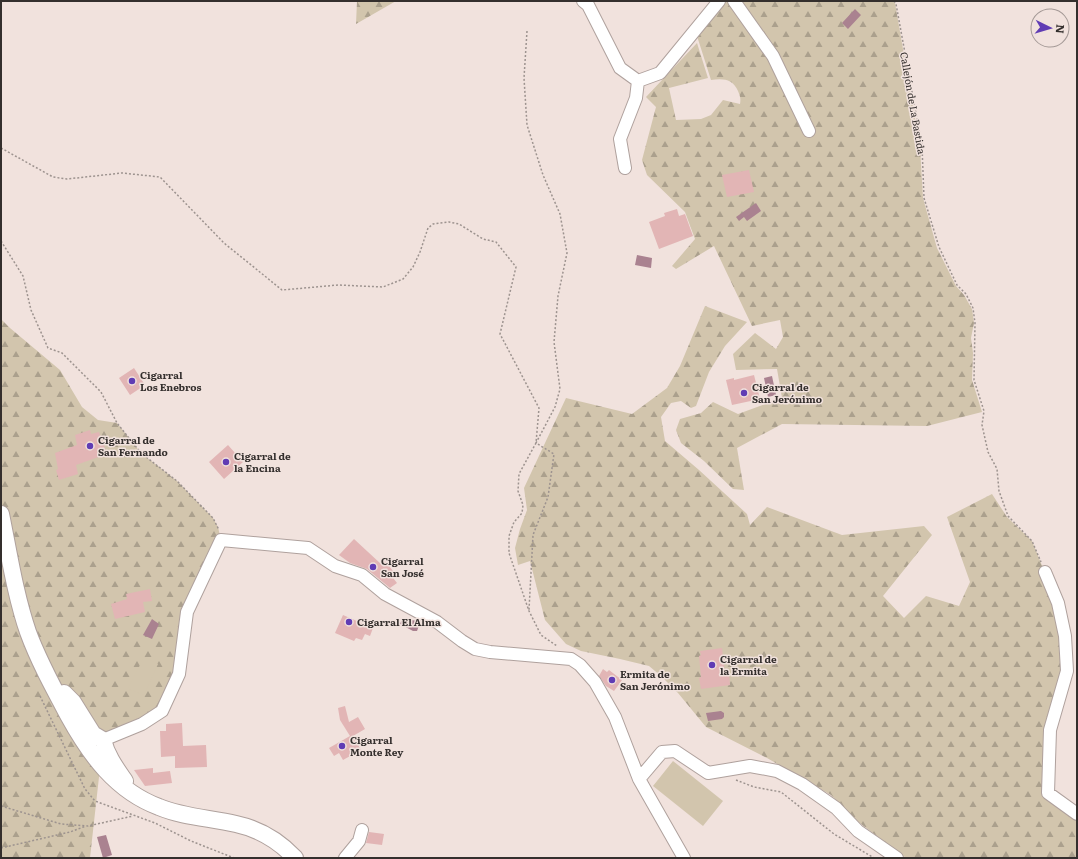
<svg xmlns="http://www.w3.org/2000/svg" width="1078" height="859" viewBox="0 0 1078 859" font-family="Literata,serif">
<defs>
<pattern id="forest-firs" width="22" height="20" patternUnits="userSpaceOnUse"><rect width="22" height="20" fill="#d2c5ad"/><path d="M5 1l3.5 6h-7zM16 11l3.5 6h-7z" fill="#aba08d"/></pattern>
</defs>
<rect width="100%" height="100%" fill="#f1e2dd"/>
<path fill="url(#forest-firs)" d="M 357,1 L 396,1 L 356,24 Z
M 725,1 L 893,1 L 895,3 L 920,147 L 923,198 L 937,248 L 956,286 L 964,295 L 972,309 L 974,323 L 971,338 L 973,353 L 972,380 L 982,412 L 927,426 L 782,424 L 737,448 L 744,490 L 733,489 L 704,461 L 681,443 L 676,430 L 680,419 L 701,413 L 713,402 L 738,414 L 782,398 L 777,369 L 736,370 L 733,354 L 755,333 L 776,349 L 783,337 L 780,320 L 752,326 L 714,246 L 676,269 L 672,266 L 695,239 L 685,212 L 647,175 L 642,160 L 656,107 L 646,97 L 697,43 L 708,78 L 669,88 L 676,120 L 701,119 L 711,115 L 723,100 L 740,104 C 741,98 740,96 738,91 C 733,79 723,78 711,80 L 697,36 Z
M 705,306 L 747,322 L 725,346 L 709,372 L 696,406 L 691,408 L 681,401 L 671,403 L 661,417 L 665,441 L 699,470 L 747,514 L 750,525 L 767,507 L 842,535 L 924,526 L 932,535 L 883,596 L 904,618 L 926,596 L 959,606 L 970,582 L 947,517 L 992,494 L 1007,517 L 1032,541 L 1047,578 L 1066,671 L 1049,730 L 1047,793 L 1077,814 L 1077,858 L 906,858 L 857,821 L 831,795 L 767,758 L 706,727 L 678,693 L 661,676 L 649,666 L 620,659 L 581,651 L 566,644 L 545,620 L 530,561 L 518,565 L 515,548 L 520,529 L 527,510 L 524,488 L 566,398 L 632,414 L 667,388 L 680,366 Z
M 1,319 L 10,328 L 60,370 L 82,407 L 98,420 L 117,423 L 141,453 L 177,481 L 213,518 L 218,527 L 221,540 L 187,612 L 179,674 L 162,711 L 103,741 L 90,858 L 1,858 Z"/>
<path fill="#d2c5ad" d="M 144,657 L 158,664 L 144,695 L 128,689 Z
M 673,761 L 723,801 L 703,826 L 653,786 Z"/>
<path fill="#aa8290" d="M 855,9 L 861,15 L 848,29 L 842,23 Z
M 756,203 L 761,211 L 747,221 L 744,217 L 739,221 L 736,217 Z
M 637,255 L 652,258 L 651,268 L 635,265 Z
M 772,376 L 776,395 L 768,397 L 764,378 Z
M 152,619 L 159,624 L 152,639 L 143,635 Z
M 402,619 L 419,621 L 420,623 L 417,631 L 413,631 L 400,624 Z
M 721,711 L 724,713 L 724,717 L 722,719 L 708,721 L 706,713 Z
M 106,835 L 112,855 L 103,858 L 97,837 Z"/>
<path fill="#e2b5b5" d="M 749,170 L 754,192 L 727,197 L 722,175 Z
M 677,209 L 679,216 L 685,214 L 693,236 L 659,249 L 649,222 L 665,216 L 664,213 Z
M 134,368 L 145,385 L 130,395 L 119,378 Z
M 754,375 L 760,399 L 732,405 L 726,380 L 734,378 L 734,380 Z
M 90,430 L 91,434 L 99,432 L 107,454 L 76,465 L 78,474 L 59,480 L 56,470 L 58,469 L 55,453 L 77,445 L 75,435 Z
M 228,445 L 243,462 L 224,479 L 209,462 Z
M 354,539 L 381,564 L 385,561 L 393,571 L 390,574 L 397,583 L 390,588 L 367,569 L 350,563 L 339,555 Z
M 150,589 L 152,601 L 143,602 L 145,612 L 115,619 L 111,604 L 127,599 L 126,594 Z
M 343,615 L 373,628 L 370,636 L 365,634 L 362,640 L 356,638 L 354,641 L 335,633 Z
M 722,648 L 725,674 L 729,674 L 730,685 L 701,689 L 699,678 L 701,677 L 699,656 L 701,655 L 700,651 Z
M 603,669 L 607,672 L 609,670 L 622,680 L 614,691 L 606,686 L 599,676 Z
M 345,706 L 349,722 L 358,717 L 365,729 L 353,736 L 361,750 L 343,760 L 339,753 L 334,756 L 329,748 L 350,736 L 340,720 L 338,708 Z
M 182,723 L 183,746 L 206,745 L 207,767 L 175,768 L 175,756 L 161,757 L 160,731 L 166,731 L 166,724 Z
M 153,768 L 153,773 L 170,771 L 172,783 L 145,786 L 134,770 Z
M 369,832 L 384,834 L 382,845 L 366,843 Z"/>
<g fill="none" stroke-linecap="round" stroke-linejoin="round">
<defs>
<path id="minor" d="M 583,1 L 588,5 L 620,68 L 638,81
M 734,1 L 773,56 L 809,131
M 638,81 L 660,73 L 719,1
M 625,168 L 620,139 L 636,98 L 638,81
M 1045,572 L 1058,603 L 1065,636 L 1067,671 L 1050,730 L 1048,793 L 1077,814
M 103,740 L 142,724 L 162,711 L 179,674 L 187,612 L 221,540 L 308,548 L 335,566 L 362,575 L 385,594 L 437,622 L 462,641 L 475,649 L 490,652 L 571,659 L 580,665 L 595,682 L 615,717 L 639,779 L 684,858
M 639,779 L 662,752 L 675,751 L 708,773 L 750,766 L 777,771 L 802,784 L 836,808 L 858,831 L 897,858
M 345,858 L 359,841 L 362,830"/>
<path id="major" d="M 1,514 C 9,553 15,594 28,632 C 39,662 54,689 69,717 C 90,755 116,791 159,807 C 183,817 210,818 236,824 C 259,829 279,841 295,858
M 64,693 L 73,702 L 93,734 L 103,740 C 107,756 116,768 125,781"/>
</defs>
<use href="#minor" stroke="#afa19d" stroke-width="14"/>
<use href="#major" stroke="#afa19d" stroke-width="18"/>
<path stroke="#9d938f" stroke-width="1.5" stroke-dasharray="2 2" stroke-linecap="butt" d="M 894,1 L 896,4 L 922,146 L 924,198 L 939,247 L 957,285 L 966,294 L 973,308 L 975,323 L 974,380 L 984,411 L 982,425 L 988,452 L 997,469 L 999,491 L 1008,516 L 1032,541 L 1041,562
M 527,31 L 524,78 L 527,125 L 543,175 L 560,214 L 567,253 L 558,296 L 554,342 L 560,389 L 555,407 L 536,443 L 554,454 L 548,497 L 533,535 L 529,610
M 1,148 L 53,177 L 67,179 L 122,173 L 160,177 L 224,243 L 282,290 L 338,285 L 383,287 L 403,279 L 413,267 L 420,252 L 428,228 L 433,224 L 449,222 L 459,224 L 483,239 L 496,242 L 516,267 L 500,334 L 539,408 L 536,443 L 519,474 L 518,491 L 523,505 L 522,513 L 514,522 L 509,536 L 509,553 L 529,611 L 541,635 L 557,646
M 1,241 L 23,276 L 31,310 L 48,348 L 62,353 L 101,392 L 117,423 L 141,453 L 177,481 L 213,518 L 219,530
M 40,696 L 85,789 L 95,801 L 155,823 L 191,841 L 234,858
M 736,780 L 754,787 L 781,792 L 834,834 L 874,858
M 1,806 L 61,824 L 88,826 L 133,816
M 1,848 L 70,832 L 86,826"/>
<use href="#minor" stroke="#fff" stroke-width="12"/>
<use href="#major" stroke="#fff" stroke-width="16"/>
</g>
<g fill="#603cb4" stroke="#f1e2dd" stroke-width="1.5">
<circle cx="132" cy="381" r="4"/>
<circle cx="744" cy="393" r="4"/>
<circle cx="90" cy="446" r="4"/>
<circle cx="226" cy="462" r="4"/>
<circle cx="373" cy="567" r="4"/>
<circle cx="349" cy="622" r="4"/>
<circle cx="712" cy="665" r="4"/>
<circle cx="612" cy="680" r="4"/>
<circle cx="342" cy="746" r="4"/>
</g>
<g text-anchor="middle" stroke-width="3" stroke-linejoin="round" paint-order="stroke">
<g font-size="10" fill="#342f2d" stroke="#f1e2dd">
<text transform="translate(913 103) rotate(80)" y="4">Callejón de La Bastida</text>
</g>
<g font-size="10" font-weight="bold" fill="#342f2d" stroke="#f1e2dd" text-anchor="start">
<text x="140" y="379">Cigarral<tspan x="140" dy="12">Los Enebros</tspan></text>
<text x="752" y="391">Cigarral de<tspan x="752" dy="12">San Jerónimo</tspan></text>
<text x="98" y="444">Cigarral de<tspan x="98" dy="12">San Fernando</tspan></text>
<text x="234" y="460">Cigarral de<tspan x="234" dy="12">la Encina</tspan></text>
<text x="381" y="565">Cigarral<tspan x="381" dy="12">San José</tspan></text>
<text x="357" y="626">Cigarral El Alma</text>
<text x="720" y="663">Cigarral de<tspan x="720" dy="12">la Ermita</tspan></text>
<text x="620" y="678">Ermita de<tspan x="620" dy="12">San Jerónimo</tspan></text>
<text x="350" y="744">Cigarral<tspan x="350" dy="12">Monte Rey</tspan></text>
</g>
</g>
<rect width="1078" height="859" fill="none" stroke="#342f2d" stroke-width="4"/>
<g transform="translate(1050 28) rotate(95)"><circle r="19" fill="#f1e2dd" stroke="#a59a97"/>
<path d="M0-3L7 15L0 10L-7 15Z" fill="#603cb4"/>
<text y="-6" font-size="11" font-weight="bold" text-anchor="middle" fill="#342f2d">N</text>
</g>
</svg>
